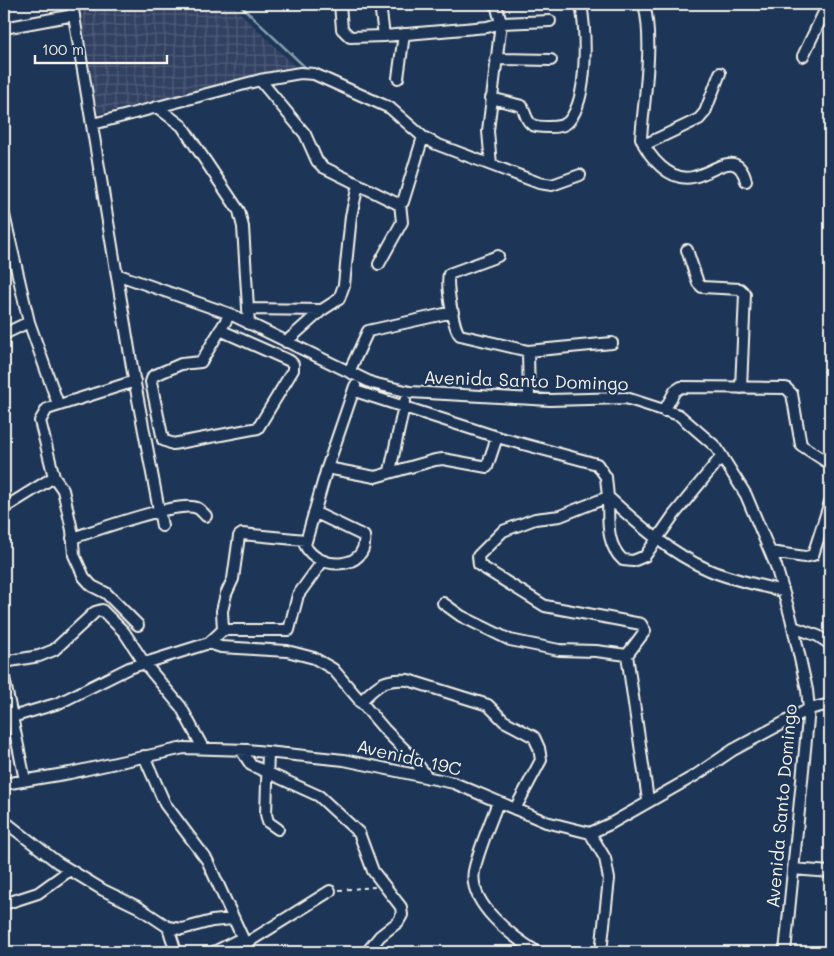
<svg xmlns="http://www.w3.org/2000/svg" width="834" height="956" viewBox="0 0 834 956" font-family="Mali,sans-serif">
<defs>
<pattern id="industrial-grid" width="8" height="8" patternUnits="userSpaceOnUse" patternTransform="scale(1.25)"><rect width="8" height="8" fill="#314162"/><path d="M0 4h8M4 0v8" fill="none" stroke="#4f5d78"/></pattern>
</defs>
<rect width="100%" height="100%" fill="#1d3557"/>
<filter id="ink" filterUnits="userSpaceOnUse"><feTurbulence type="fractalNoise" baseFrequency=".02" numOctaves="2"/><feDisplacementMap in="SourceGraphic" scale="10" xChannelSelector="R" yChannelSelector="G"/><feConvolveMatrix kernelMatrix="1 2 1 2 8 2 1 2 1" color-interpolation-filters="sRGB"/></filter>
<g filter="url(#ink)">
<path fill="url(#industrial-grid)" d="M 80,4 L 231,4 L 300,71 L 276,70 L 98,114 Z"/>
<g fill="none" stroke-linecap="round" stroke-linejoin="round">
<path stroke="#879fac" stroke-width="2.5" d="M 239,4 L 308,70"/>
<defs>
<path id="minor" d="M 72,4 L 133,373 L 162,526
M 340,4 L 342,29 L 350,37 L 384,36 L 487,27 L 501,23 L 550,21
M 380,4 L 384,36
M 644,4 C 654,43 644,97 641,138 C 649,157 669,182 693,177 C 714,173 737,147 746,181
M 4,28 L 74,15
M 803,56 L 828,4
M 496,59 L 551,60
M 398,78 L 404,34
M 260,80 L 305,134 L 317,161 L 323,167 L 396,203 L 403,202 L 423,137
M 491,98 L 522,106 C 529,124 528,127 548,127 C 555,127 564,127 569,121 C 589,97 586,33 581,4
M 157,107 L 182,126 L 239,211 L 243,227 L 249,324
M 93,124 L 260,80 L 300,73 L 314,74 L 390,108 L 423,137 L 436,144 L 539,183 L 552,185 L 580,175
M 644,145 L 699,119 L 705,112 L 720,73
M 491,165 L 488,131 L 501,23 L 496,4
M 4,215 L 29,322 L 58,404
M 687,250 L 698,283 L 702,287 L 740,289 L 745,294 L 741,388
M 498,256 L 449,274 C 446,283 453,329 460,335 L 528,351 L 612,343
M 379,264 L 402,222 L 400,203
M 119,275 L 230,314 L 372,383 L 410,392 L 550,400 L 626,398 L 679,415 L 716,447 L 746,495 L 776,566 L 791,618 L 807,690 L 809,709 L 785,952
M 248,309 L 322,310
M 220,330 L 290,361 L 293,364 L 293,370 L 258,428 L 173,444 L 163,440 L 151,382 L 153,376 L 181,364 L 201,362 L 230,314
M 4,334 L 29,322
M 286,342 L 322,310 L 339,299 L 344,285 L 351,216 L 358,185
M 528,351 L 529,399
M 349,372 L 368,331 L 453,312
M 355,391 L 497,437 L 597,464 L 606,477 L 608,497 C 639,525 670,553 709,570 C 732,580 759,585 783,591
M 664,411 L 675,391 L 681,387 L 786,388 L 792,394 L 801,445 L 830,464
M 327,468 L 375,477 L 435,460 L 443,459 L 487,467 L 497,437
M 390,471 L 405,401
M 54,477 L 63,490 L 72,530 L 74,555 L 84,577 L 92,586 L 106,593 L 138,625
M 4,508 L 54,477 L 40,421 L 47,409 L 135,381
M 316,513 L 364,536 C 369,571 317,571 305,545 L 327,468 L 355,386
M 72,538 C 95,531 178,500 197,508 C 200,509 203,513 206,516
M 770,552 L 805,557 L 813,555 L 830,502
M 443,603 L 461,616 L 510,640 L 559,650 L 596,651 L 627,655 L 648,800
M 793,627 L 818,636 L 830,644
M 223,630 L 222,611 L 226,594 L 233,579 L 239,536 L 242,534 L 305,540
M 209,643 L 223,630 L 289,630 L 298,595 L 322,562
M 627,655 L 645,631 L 641,624 L 545,606 L 479,565 L 478,556 L 503,531 L 535,519 L 560,516 L 608,497 C 609,519 605,544 623,560 L 633,561 L 645,556 L 673,516 L 722,456
M 4,662 L 39,656 L 54,650 L 95,612 L 102,610 L 124,632 L 145,664 L 181,707 L 203,748
M 4,678 L 25,780
M 360,702 C 378,685 383,678 408,680 L 488,705 L 504,721 L 534,737 L 539,748 L 541,760 L 515,809
M 12,717 L 59,703 L 129,668 L 209,643 L 221,647 L 287,651 L 314,658 L 333,669 L 385,730 L 412,757 L 428,778
M 241,750 L 251,765 L 319,796 L 359,833 L 373,871 L 401,907 L 402,915 L 398,922 L 380,936 L 367,952
M 268,752 L 266,814 L 268,822 L 278,829
M 144,756 L 165,804 L 207,860 L 249,952
M 4,784 L 70,773 L 184,748 L 247,750 L 344,760 L 454,783 L 546,822 L 590,833 L 610,824 L 696,775 L 733,750 L 809,709 L 830,704
M 498,802 C 490,824 479,848 474,871 C 468,904 513,937 537,952
M 4,821 L 57,862 L 103,890 L 138,907 L 168,927 L 182,929 L 212,921 L 233,919
M 590,833 L 605,858 L 609,879 L 601,952
M 793,869 L 830,872
M 4,904 L 38,893 L 70,870
M 168,927 L 176,952
M 245,944 L 330,891
M 214,952 L 242,938"/>
</defs>
<use href="#minor" stroke="#f4f1e8" stroke-width="14"/>
<path stroke="#f4f1e8" stroke-width="2" stroke-dasharray="4 4" stroke-linecap="butt" d="M 339,890 L 375,887"/>
<use href="#minor" stroke="#1d3557" stroke-width="10"/>
</g>
</g>
<g text-anchor="middle" stroke-width="4.5" stroke-linejoin="round" paint-order="stroke">
<g font-size="18" fill="#f4f1e8" stroke="#1d3557">
<text transform="translate(526 381) rotate(2)" y="6">Avenida Santo Domingo</text>
<text transform="translate(409 758) rotate(13)" y="6">Avenida 19C</text>
<text transform="translate(782 806) rotate(-85)" y="6">Avenida Santo Domingo</text>
</g>
</g>
<rect width="834" height="956" fill="none" stroke="#1d3557" stroke-width="20"/>
<rect x="10" y="10" width="814" height="936" fill="none" stroke="#f4f1e8" stroke-width="2" filter="url(#ink)"/>
<path d="M35 55v8h132v-8" fill="none" stroke="#f4f1e8" stroke-width="2.5"/>
<text x="42" y="55" font-size="15" fill="#f4f1e8" stroke="#1d3557" stroke-width="4" paint-order="stroke">100 m</text>
</svg>
